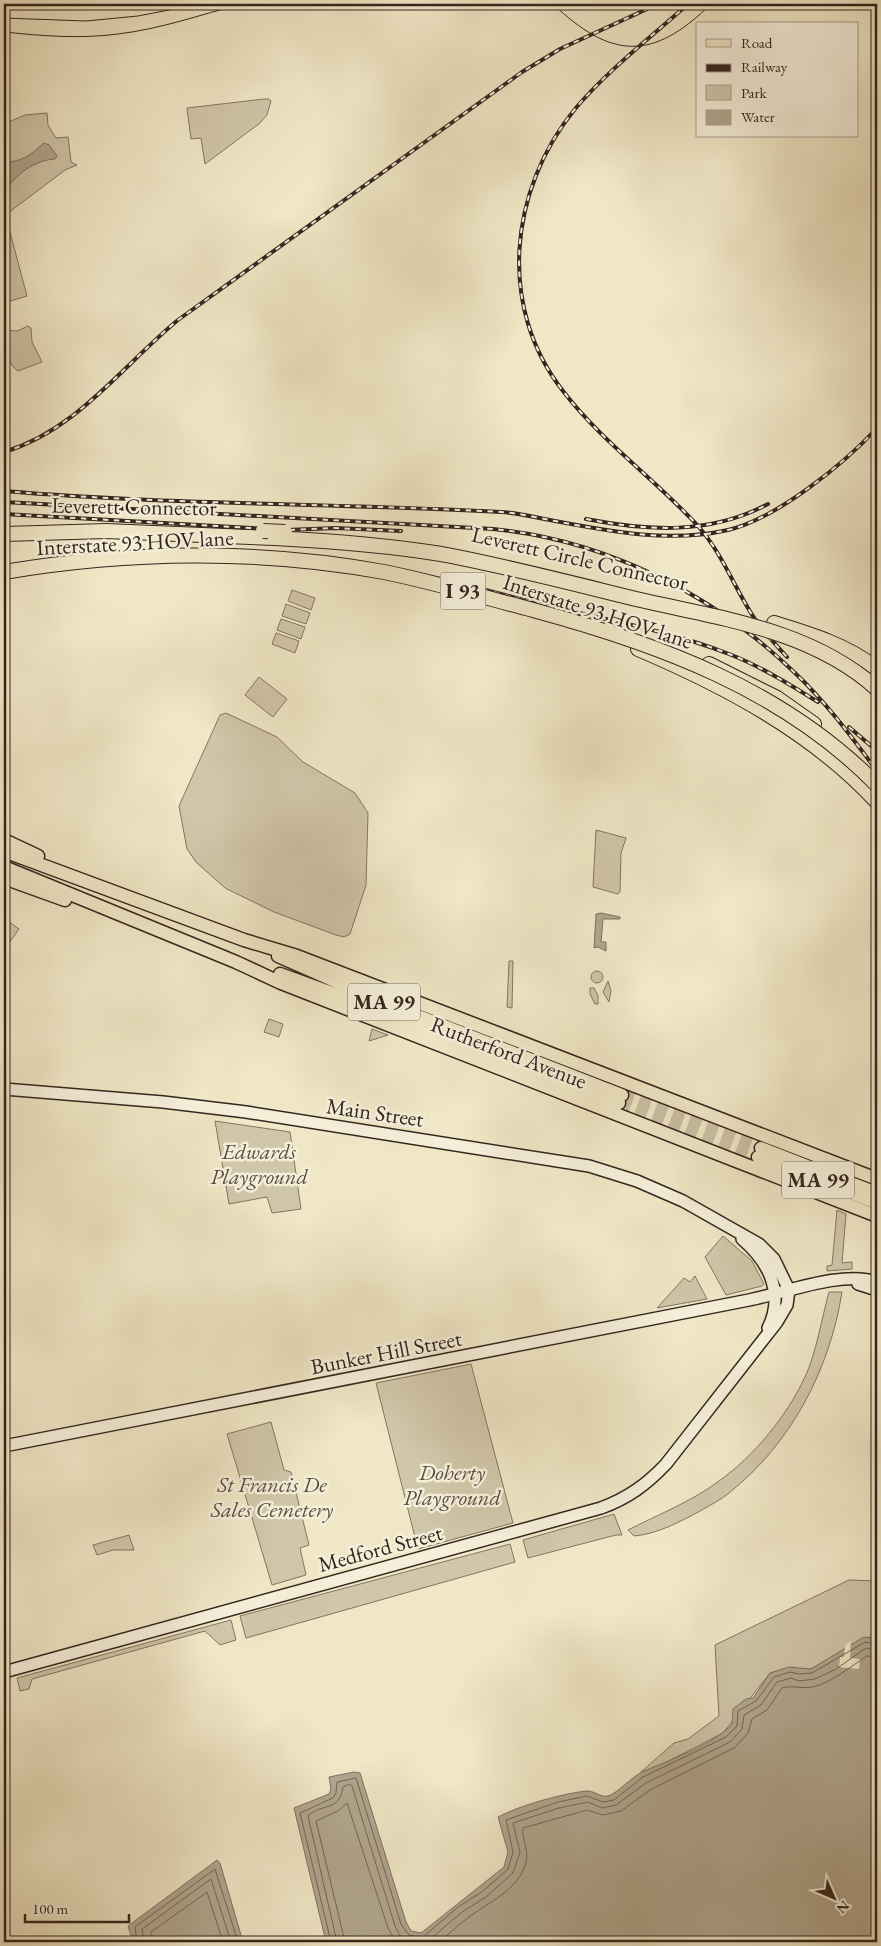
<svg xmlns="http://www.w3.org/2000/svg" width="881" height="1946" viewBox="0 0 881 1946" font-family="'EB Garamond',serif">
<rect width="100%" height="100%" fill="#f0e7c6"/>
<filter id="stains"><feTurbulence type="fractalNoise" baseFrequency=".004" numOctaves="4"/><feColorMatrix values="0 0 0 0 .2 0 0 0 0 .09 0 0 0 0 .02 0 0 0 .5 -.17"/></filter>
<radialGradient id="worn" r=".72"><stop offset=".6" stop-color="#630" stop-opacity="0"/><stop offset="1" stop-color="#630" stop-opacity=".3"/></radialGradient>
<path fill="#d0c6a9" stroke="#827664" d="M 264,99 L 269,99 L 271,101 L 267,115 L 260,123 L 205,164 L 201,138 L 191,139 L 187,108 Z
M 47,113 L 48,125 L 56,138 L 68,137 L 71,162 L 77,165 L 65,170 L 4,216 L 4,124 L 25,115 Z
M 10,232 L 27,296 L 4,303 L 4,236 Z
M 28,326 L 31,328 L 32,342 L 42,362 L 18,371 C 7,365 4,342 4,330 L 17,331 Z
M 292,590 L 315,598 L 311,610 L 288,601 Z
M 286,604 L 310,613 L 306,624 L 282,616 Z
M 281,619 L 305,627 L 301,639 L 277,630 Z
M 276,633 L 299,641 L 295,653 L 272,644 Z
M 259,677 L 287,699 L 273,717 L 245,695 Z
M 226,713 L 277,737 L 303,762 L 355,793 L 368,813 L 366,885 L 350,934 L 344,937 L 336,935 L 274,912 L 225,888 L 196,862 L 187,849 L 179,806 L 220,715 Z
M 596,830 L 626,838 L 621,853 L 620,892 L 618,894 L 593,887 Z
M 4,918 L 19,929 L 4,950 Z
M 509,961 L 513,961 L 512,1008 L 507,1007 Z
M591 977a6 6 0 1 1 12 0a6 6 0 1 1-12 0Z
M 608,981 L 611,991 L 609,1002 L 603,992 Z
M 590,988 L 594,988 L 598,996 L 598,1004 L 595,1004 L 590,994 Z
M 269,1019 L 283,1024 L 279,1037 L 264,1032 Z
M 372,1029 L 388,1035 L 369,1041 Z
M 215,1121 L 290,1132 L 301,1209 L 272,1213 L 267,1197 L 229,1204 Z
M 837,1210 L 846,1214 L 842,1263 L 852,1262 L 852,1269 L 827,1271 L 827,1266 L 832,1265 Z
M 723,1236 L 752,1261 L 764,1284 L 762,1286 L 726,1295 L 705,1257 Z
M 695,1276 L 707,1299 L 657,1308 L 684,1278 L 690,1282 Z
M 829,1292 L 842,1292 C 830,1369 791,1444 729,1493 C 721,1500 710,1505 700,1511 C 680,1522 657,1534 634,1536 L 628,1530 C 659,1514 691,1502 719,1481 C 754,1456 787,1416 805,1377 C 816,1354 822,1317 829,1292 Z
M 471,1364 L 513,1523 L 418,1549 L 376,1383 Z
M 271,1422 L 284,1470 L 291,1472 L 309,1545 L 300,1548 L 306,1575 L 272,1585 L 227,1434 Z
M 614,1514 L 622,1535 L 616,1535 L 528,1558 L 523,1540 Z
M 129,1535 L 134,1550 L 113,1550 L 97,1555 L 93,1545 Z
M 510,1544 L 515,1562 L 246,1638 L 240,1616 Z
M 849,1580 L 877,1581 L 877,1639 L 868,1637 L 811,1669 L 799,1669 L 794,1667 L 770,1673 L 723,1733 L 659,1766 L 641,1772 L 674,1743 L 688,1739 L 719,1716 L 715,1645 Z
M 231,1620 L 236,1640 L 220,1645 L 205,1631 L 32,1679 L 29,1689 L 20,1691 L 17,1678 Z"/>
<path fill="#b0a58d" stroke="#7e7261" d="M 44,143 L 49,145 L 57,156 L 55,159 C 36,160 14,174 6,192 L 4,189 L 4,162 C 23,162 30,155 44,143 Z
M 601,913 L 620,917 L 620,919 L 603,919 L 601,942 L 606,942 L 606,951 L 598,947 L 594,948 L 596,914 Z
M 864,1637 L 877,1639 L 877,1942 L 326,1942 L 294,1808 L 329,1794 L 331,1789 L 329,1777 L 354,1772 L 360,1773 L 406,1922 L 411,1931 L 421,1933 L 504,1867 L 508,1852 L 498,1817 C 521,1805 561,1794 586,1791 C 594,1790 600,1798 608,1796 C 615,1795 633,1776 642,1772 C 665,1762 717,1743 732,1724 L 733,1709 L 746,1699 L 753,1698 L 770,1673 L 789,1667 L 811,1669 Z
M 217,1860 L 220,1863 L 243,1942 L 133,1942 L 128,1926 Z"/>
<path fill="#f0e7c6" d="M 851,1641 L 850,1658 L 860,1659 L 859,1669 L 839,1667 L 840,1657 L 844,1657 L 845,1645 Z"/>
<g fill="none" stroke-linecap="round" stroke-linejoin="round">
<path stroke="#726556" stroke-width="1" d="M 137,1942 L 135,1927 L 215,1869 L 238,1942
M 144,1942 L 142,1929 L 211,1879 L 231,1942
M 151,1942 L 151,1932 L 207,1892 L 223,1942
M 331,1942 L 300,1813 L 333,1798 L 336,1793 L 337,1782 L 356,1778 L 401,1924 L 409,1935 L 422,1938 L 458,1907 L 482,1892 L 508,1869 L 513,1852 L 506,1820 L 558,1802 L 587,1796 L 603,1802 L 614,1800 L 643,1777 L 726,1737 L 737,1726 L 738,1711 L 756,1701 L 774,1677 L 790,1672 L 799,1674 L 812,1673 L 865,1642 L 877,1644
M 337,1942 L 308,1816 C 321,1803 340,1812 343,1787 L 349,1784 L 352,1786 L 395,1926 L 400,1936 L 410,1942
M 345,1942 L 316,1821 L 338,1811 L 347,1803 L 388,1928 L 396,1942
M 427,1942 L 462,1912 L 486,1897 L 513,1873 L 520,1852 L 513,1823 L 559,1808 L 588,1802 L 602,1808 L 616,1805 L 646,1783 L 730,1742 L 742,1729 L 744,1715 L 761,1705 L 777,1682 L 791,1678 L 799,1681 L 815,1679 L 836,1669 L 866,1648 L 877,1650
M 439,1942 C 448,1935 456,1927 465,1920 C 486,1903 519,1891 526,1862 C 529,1849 521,1837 523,1828 L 587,1810 L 603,1815 L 621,1811 L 650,1790 L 734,1748 L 748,1733 L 752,1719 L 767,1710 L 782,1688 C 792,1685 802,1689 812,1687 C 830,1684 851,1666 867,1656 L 877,1657"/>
<path stroke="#cac0a4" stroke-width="12" stroke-dasharray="12 6" stroke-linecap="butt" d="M 622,1095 L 761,1148
M 619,1103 L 758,1157"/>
<defs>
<path id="secondary" d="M 4,1089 L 163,1102 L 246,1112 L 589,1166 L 637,1181 L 683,1201 L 759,1244 L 774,1259 L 789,1290 L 787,1305 L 777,1322 L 666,1464 C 646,1485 628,1498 601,1508 L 4,1672
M 742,1239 C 769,1262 785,1294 768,1328
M 858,1284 L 877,1290
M 4,1446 L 749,1300 C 785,1293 842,1270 877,1282"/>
<path id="primary" d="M 4,840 L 38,856
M 4,851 L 244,940 L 297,956 L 877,1179
M 4,867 L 236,962 L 281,983 L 877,1216
M 4,878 L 65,900
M 278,956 L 385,1003 L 622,1095
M 280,974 L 381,1011 L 619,1103
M 761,1148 L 877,1193
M 758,1157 L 877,1203"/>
<path id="motorway" d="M 4,534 L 106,531 L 275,538
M 774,623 C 810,634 847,645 877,669
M 638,649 C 725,686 812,732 877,802
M 709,664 L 777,698 L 814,724"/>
</defs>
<use href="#secondary" stroke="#34251e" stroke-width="14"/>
<use href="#primary" stroke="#34251e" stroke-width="15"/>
<use href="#motorway" stroke="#34251e" stroke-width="16"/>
<use href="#secondary" stroke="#f5efda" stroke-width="11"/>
<use href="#primary" stroke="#f0e7c6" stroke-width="12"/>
<use href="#motorway" stroke="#f0e7c6" stroke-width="14"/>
<path stroke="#34251e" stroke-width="1" d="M 553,4 C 611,59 652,62 711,4
M 4,18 L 86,21 L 138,16 L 200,4
M 4,32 C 42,36 80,39 118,34 C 160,29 200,15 241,4"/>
<defs>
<path id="rail" d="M 688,4 C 650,38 608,70 575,109 C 509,190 497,307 563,391 C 602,442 655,479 698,526 C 721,552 733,584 751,613 C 761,629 774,643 787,657
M 4,452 C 77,430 121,367 178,320 L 522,72 L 560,49 L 658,4
M 4,491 C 169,505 336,503 501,512 C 519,513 538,518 555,521 C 613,532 670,543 728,530 C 776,519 844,464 877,428
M 4,502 L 493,529 C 606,540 713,594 794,672 C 825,701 851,736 877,771
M 4,514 L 287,530 L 336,528 L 401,531
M 586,519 C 648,531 710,535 768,504
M 4,574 C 129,544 262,546 389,568 C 444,578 499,594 553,607 C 612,621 673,632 729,654 C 760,666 789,684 818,702
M 849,727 L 877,751"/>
</defs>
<use href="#rail" stroke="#34251e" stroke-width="4"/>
<use href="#rail" stroke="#f5efda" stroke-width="2" stroke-dasharray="5.5" stroke-linecap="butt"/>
<defs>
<path id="primary-bridge" d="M 823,1189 L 829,1177 L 829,1168"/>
<path id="motorway-bridge" d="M 263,531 L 285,532
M 275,538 C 331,541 386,545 441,554 C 506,566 571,583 636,599 C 719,618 812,630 877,689
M 4,572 C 128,551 260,549 384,572 C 434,582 483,597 533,610 C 659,644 784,690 877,785"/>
</defs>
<use href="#primary-bridge" stroke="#34251e" stroke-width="15" stroke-linecap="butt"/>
<use href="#motorway-bridge" stroke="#34251e" stroke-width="16" stroke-linecap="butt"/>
<use href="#primary-bridge" stroke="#f0e7c6" stroke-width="12"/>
<use href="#motorway-bridge" stroke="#f0e7c6" stroke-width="14"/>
</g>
<g text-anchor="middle" stroke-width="5" stroke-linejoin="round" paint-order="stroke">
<g fill="#f5efda" stroke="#6e6256" stroke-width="1">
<rect x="440.5" y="572.5" width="45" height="37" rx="4"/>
<rect x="348" y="983.5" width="72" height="37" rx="4"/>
<rect x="782" y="1161.5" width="72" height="37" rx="4"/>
</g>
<g font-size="21" font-weight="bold" fill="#34251e">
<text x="463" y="598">I 93</text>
<text x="384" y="1009">MA 99</text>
<text x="818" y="1187">MA 99</text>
</g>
<g font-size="22" fill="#34251e" stroke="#f5efda">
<text transform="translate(134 506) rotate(1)" y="8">Leverett Connector</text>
<text transform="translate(135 542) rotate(-3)" y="8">Interstate 93 HOV lane</text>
<text transform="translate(580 558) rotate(13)" y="8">Leverett Circle Connector</text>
<text transform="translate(598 611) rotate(18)" y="8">Interstate 93 HOV lane</text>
<text transform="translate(509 1052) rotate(21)" y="8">Rutherford Avenue</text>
<text transform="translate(375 1112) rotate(8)" y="8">Main Street</text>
<text transform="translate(386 1352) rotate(-11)" y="8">Bunker Hill Street</text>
<text transform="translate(380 1548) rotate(-15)" y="8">Medford Street</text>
</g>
<g font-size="22" font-style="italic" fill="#5b4d41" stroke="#f5efda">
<text x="259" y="1159">Edwards<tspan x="259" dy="25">Playground</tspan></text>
<text x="452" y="1480">Doherty<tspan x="452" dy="25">Playground</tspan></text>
<text x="272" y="1492">St Francis De<tspan x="272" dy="25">Sales Cemetery</tspan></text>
</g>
</g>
<rect width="881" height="1946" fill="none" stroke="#f0e7c6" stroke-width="20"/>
<rect x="5" y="5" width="871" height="1936" fill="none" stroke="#34251e" stroke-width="2.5"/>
<rect x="10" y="10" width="861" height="1926" fill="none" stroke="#34251e"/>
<rect x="696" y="22" width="162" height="115" fill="#f5efda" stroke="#a89e8f"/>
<rect x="706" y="39" width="25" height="8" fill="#f0e7c6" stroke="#a89e8f"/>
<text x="741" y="48" font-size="15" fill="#34251e">Road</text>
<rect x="706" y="64" width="25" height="8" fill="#34251e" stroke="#a89e8f"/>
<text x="741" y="72" font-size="15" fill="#34251e">Railway</text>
<rect x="706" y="85" width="25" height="15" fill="#d0c6a9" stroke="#a89e8f"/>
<text x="741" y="98" font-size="15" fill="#34251e">Park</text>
<rect x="706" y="110" width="25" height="15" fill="#b0a58d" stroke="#a89e8f"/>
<text x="741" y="122" font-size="15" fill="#34251e">Water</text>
<g transform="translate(834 1898) rotate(135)" stroke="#f5efda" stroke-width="4" paint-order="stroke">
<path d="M0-4L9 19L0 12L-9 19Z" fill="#34251e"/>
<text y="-8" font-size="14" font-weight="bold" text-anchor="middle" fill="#34251e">N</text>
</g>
<path d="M25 1914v8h104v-8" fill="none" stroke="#34251e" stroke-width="2.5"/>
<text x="32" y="1914" font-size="15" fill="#34251e" stroke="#f5efda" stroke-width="4" paint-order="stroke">100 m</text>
<rect width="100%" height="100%" filter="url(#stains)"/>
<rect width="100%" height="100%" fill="url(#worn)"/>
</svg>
